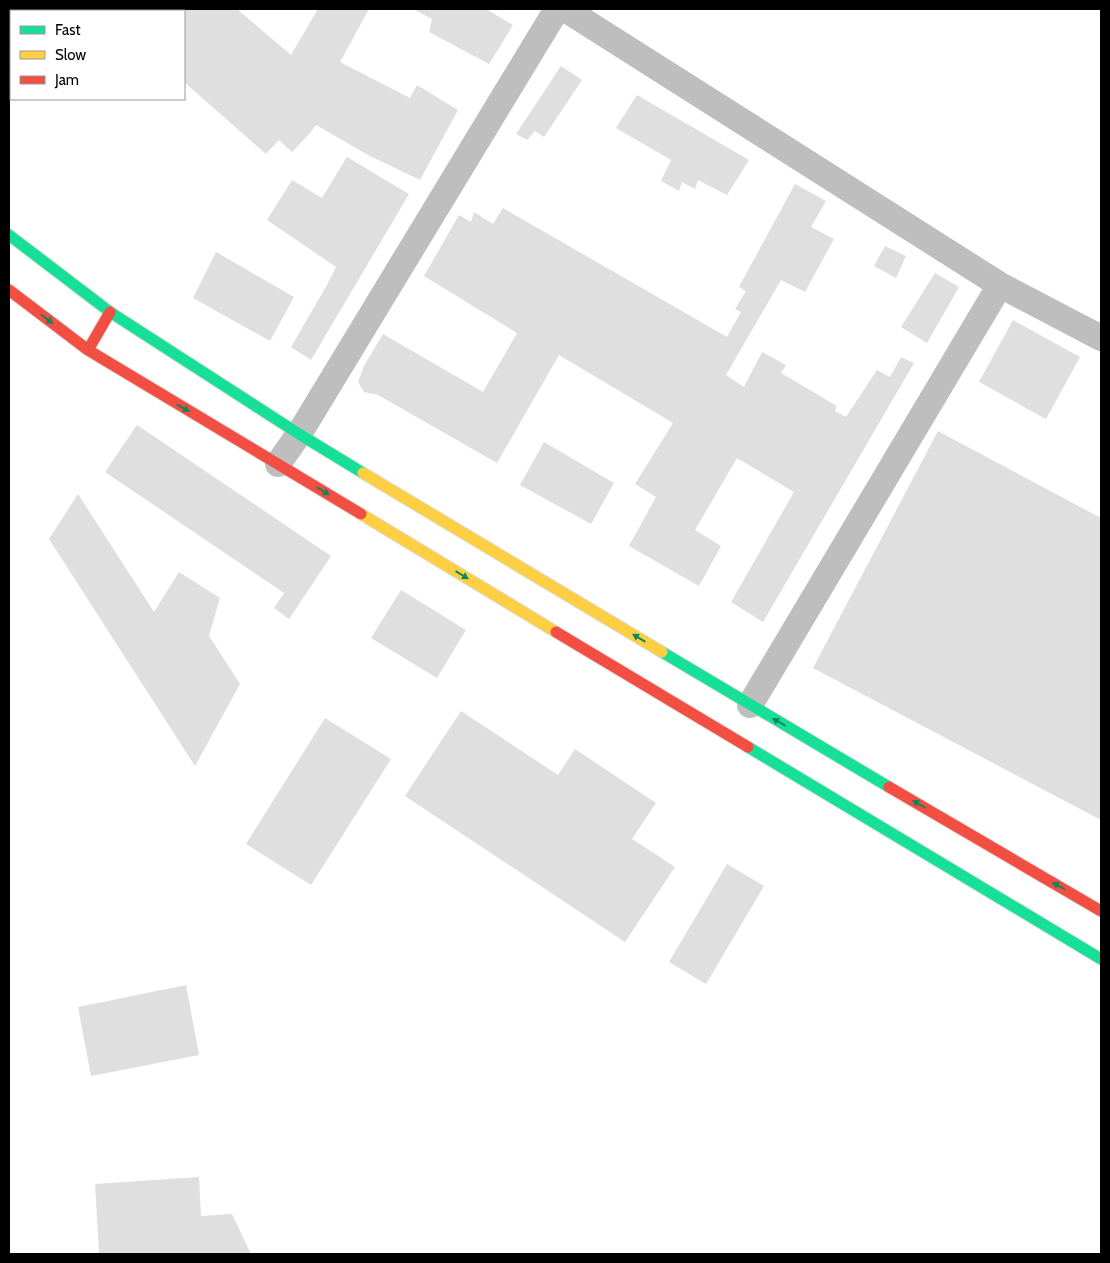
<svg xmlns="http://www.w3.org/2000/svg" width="1110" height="1263" viewBox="0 0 1110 1263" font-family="Cabin,sans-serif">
<rect width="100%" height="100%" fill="#fff"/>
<path fill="#dfdfdf" d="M 157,9 L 237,9 L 291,55 L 318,9 L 369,9 L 340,62 L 410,98 L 417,85 L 458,110 L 420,180 L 368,155 L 316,125 L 311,132 L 292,152 L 279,140 L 266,154 L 184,82 L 184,11 L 155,11 Z
M 413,9 L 486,9 L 513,25 L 489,64 L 429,32 L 432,19 Z
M 561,66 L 582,80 L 544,137 L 535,131 L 527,140 L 516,134 Z
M 637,95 L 749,160 L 727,195 L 698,180 L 695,189 L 682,182 L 679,191 L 661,181 L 671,160 L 616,128 Z
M 347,157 L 409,194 L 311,360 L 291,347 L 327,285 L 336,267 L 267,220 L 292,180 L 322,198 Z
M 795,184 L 826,201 L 811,227 L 834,239 L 805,292 L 781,280 L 726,375 L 744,387 L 762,352 L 786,365 L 781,373 L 837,406 L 835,411 L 846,417 L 877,370 L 890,377 L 901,357 L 914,363 L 763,622 L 731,602 L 794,492 L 737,458 L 695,530 L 721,546 L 699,586 L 629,546 L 656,497 L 635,484 L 673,423 L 559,355 L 497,463 L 378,395 L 364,392 L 358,382 L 364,366 L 383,334 L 483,392 L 517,333 L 424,276 L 459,215 L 471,222 L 474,212 L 493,224 L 503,208 L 727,337 L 741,312 L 735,309 L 746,291 L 739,287 Z
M 885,246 L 906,256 L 896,278 L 874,266 Z
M 216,252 L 294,297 L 270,341 L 193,298 Z
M 935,273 L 959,287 L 927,343 L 901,327 Z
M 1013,320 L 1080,357 L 1046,419 L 979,382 Z
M 137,425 L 331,556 L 289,619 L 274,608 L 284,593 L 105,472 Z
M 938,431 L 1101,518 L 1101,820 L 813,668 Z
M 544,442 L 614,483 L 591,524 L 520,485 Z
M 78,494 L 154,612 L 179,572 L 220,598 L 209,636 L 240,684 L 195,766 L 49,539 Z
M 401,590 L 466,630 L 437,678 L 371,638 Z
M 461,711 L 558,775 L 575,749 L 656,803 L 632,839 L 675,867 L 625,942 L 405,796 Z
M 325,718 L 391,759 L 311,885 L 246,844 Z
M 727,864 L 764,886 L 706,984 L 669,962 Z
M 186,985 L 199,1055 L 91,1076 L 78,1007 Z
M 199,1177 L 201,1216 L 232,1214 L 251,1254 L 99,1254 L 95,1184 Z"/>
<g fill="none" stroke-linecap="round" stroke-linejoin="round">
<defs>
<path id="fast" d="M 9,235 L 110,312 L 299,434 L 363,473
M 662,652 L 889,787
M 748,747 L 1101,959"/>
<path id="slow" d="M 363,473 L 662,652
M 361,514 L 556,632"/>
<path id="jam" d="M 9,290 L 88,350 L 361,514
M 88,350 L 110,312
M 556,632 L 748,747
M 889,787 L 1101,911"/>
</defs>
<use href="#fast" stroke="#dbdbdb" stroke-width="13"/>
<use href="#slow" stroke="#dbdbdb" stroke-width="13"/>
<use href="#jam" stroke="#dbdbdb" stroke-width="13"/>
<path stroke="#bebebe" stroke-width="26" d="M 565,9 L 1000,285 L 1101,338
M 278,464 L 299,434 L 557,9
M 750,705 L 1000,285"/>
<use href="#fast" stroke="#16e098" stroke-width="11"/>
<use href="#slow" stroke="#ffcf43" stroke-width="11"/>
<use href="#jam" stroke="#f24e42" stroke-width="11"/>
</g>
<defs><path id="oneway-solid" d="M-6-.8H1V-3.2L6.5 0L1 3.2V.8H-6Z" transform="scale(1.25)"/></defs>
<g fill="#0d865b">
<use href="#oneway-solid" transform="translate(47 319) rotate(37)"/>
<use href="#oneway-solid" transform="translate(183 408) rotate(30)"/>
<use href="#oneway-solid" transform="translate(323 491) rotate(31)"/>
<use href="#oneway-solid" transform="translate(462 575) rotate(31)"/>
<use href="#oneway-solid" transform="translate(639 638) rotate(-149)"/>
<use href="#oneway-solid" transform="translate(779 722) rotate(-150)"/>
<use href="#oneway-solid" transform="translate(919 804) rotate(-150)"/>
<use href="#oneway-solid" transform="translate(1059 886) rotate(-150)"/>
</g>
<rect width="1110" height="1263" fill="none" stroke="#000000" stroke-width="20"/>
<rect x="10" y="10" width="175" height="90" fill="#ffffff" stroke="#999999"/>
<rect x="20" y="26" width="25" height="8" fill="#16e098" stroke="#999999"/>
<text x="55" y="35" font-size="15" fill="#000000">Fast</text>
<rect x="20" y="51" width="25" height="8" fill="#ffcf43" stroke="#999999"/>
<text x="55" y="60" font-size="15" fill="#000000">Slow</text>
<rect x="20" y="76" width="25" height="8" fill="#f24e42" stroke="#999999"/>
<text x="55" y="85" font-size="15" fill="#000000">Jam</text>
</svg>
